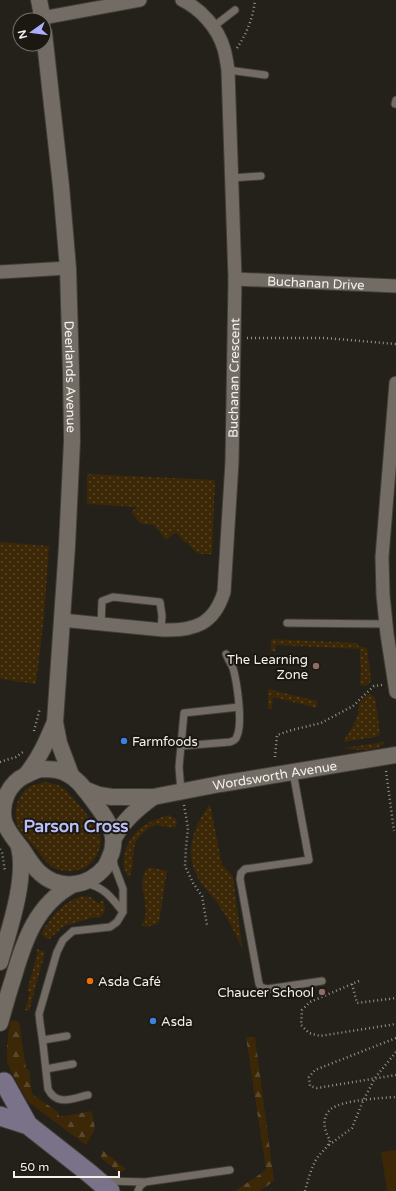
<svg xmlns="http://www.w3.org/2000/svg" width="396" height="1191" viewBox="0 0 396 1191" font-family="'Varela Round',sans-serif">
<defs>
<pattern id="grass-dots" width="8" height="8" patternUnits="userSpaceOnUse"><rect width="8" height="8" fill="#3c2807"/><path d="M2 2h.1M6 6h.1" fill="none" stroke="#59482b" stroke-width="1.8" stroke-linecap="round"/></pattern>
<pattern id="forest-firs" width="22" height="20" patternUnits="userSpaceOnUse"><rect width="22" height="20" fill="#3c2807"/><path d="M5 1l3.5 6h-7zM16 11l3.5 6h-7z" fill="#59482b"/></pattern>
</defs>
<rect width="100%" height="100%" fill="#24201a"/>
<path fill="url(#grass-dots)" d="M 87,474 L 215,480 L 212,554 C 198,555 195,553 187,542 L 185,543 L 176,532 L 166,540 L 154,525 L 141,524 L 131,512 L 137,507 L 87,504 Z
M 0,542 L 49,546 L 44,616 L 36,684 L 0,679 Z
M 271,639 L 358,643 L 358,646 L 367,648 L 371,680 C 369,686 365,686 360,685 L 361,663 L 360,663 L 360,649 L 276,645 L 275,651 L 271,651 Z
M 268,689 L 317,701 L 317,708 L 273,697 L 272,709 L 268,709 Z
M 368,694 L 370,694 L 375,697 L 380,733 L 378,736 L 375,737 L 343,742 L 354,724 L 358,714 L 359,703 Z
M 385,742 C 377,753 355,750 343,748 Z
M 45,782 L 58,785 L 65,789 C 74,800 96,822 100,835 C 103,846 96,861 86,867 C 77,872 60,873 51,866 C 45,862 40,853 35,848 C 29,840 20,833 17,824 C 12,810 19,791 33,785 C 37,784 41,783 45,782 Z
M 210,804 L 222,865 L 233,876 L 242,948 C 235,934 229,920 220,907 C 216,900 210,895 205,888 C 182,859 190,831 210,804 Z
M 169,815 L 176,819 L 177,824 L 176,827 C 167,829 160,824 155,825 C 148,827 137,838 135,844 C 133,849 134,855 133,860 C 133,866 131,872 129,878 C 116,862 128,836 143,826 C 151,821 161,817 169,815 Z
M 149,867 L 167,871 L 159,922 L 157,924 L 147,927 L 141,925 C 155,908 132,883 149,867 Z
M 81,896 L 91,897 L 98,903 L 103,900 C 106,908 106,913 99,918 L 95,917 L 64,926 L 48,940 L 41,934 C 51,917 62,903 81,896 Z
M 37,949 L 45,952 L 29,1011 L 25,1010 L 30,992 L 27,991 L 37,955 Z"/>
<path fill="url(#forest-firs)" d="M 11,1020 L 19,1021 L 26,1069 L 29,1070 L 32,1094 L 58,1112 L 59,1117 L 92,1111 L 95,1129 L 86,1145 L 27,1101 L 7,1063 L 7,1047 L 9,1028 Z
M 246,1037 L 255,1037 L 274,1181 L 260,1191 L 235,1191 L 266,1170 Z
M 102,1150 L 126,1169 L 120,1173 L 101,1158 Z"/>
<path fill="#3c2807" d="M 396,1150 L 396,1191 L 387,1191 L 381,1152 Z"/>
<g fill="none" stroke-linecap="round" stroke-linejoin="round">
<defs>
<path id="service" d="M 213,27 L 235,10
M 228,70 L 265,75
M 395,104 L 396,100
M 232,178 L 261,176
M 287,623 L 386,624
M 101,624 L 102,601 L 113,597 L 160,602 L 162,616 L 161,629
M 181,746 L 230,742 C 234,741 236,740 237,736 C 243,723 237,682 233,668 C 231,664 228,659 226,654
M 293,772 L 309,860 L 245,869 L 241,873 L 240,879 L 259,984 L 261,987 L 267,989 L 322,981
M 181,791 L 179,767 L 184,713 L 239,707
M 86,883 C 105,888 111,897 123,912
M 43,1040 L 67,1036
M 46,1069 L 73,1064
M 88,1095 C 73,1098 57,1107 48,1089 L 43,1044 L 40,1023 L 39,1014 L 57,952 L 63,940 L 73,931 L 110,927 L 117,922 L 123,912 L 123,889 L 114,865 L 113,857
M 105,1181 L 145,1182
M 138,1191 L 140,1186 L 145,1182 L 230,1170"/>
<g id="minor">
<path d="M 42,18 L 140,0"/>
<path d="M 0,272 L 68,268"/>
<path id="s1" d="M 235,279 L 396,286"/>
<path d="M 396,383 L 382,557 L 383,595 L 387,634 L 396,692"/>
<path id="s2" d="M 61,620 L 163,630 C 195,631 214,624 224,592 L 232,462 L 235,279 L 228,70 C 227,63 226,56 224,49 C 218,28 201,9 182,0"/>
</g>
<g id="tertiary">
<path d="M 39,0 L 43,20"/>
<path id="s3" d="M 44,33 L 61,186 L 68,268 L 71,373 L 72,441 L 67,546 L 55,722 L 59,743 L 71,775"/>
<path d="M 40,769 C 50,769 61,769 69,775 C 79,780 85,790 92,799 C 106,818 121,835 109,859 C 108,862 106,865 105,867 C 88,887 60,891 40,873 C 33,867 27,857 22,849 C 15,840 7,831 4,821 C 0,802 9,783 26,775 C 30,773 35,771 40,769 Z"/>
<path d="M 26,775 C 40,757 46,743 55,722"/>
<path id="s4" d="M 84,789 L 99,795 L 112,797 L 153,797 L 220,784 L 396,755"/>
<path d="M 114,838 C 124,820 137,809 153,797"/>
<path d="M 0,962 C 9,930 27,879 19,847"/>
<path d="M 0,1023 C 4,1009 8,994 13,979 C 24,941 36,904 74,884"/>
</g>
<path id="secondary" d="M 4,1082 L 28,1125
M 0,1116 L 28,1125 L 89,1173 L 110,1191"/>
</defs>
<use href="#service" stroke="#413d38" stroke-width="9"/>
<use href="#minor" stroke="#413d38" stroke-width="15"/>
<use href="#tertiary" stroke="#413d38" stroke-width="18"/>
<use href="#secondary" stroke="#413d38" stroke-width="21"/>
<path stroke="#96938e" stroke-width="2.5" stroke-dasharray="1 3" stroke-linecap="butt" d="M 237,48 C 247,33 253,18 255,0
M 247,338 L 325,338 L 396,344
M 34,731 L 40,708
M 275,757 L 277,735 L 292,730 L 321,723 L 353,706 L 374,686 L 382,685
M 0,762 L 16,757 L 23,752
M 386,771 L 394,831
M 184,805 L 188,828 L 186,847 L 185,866 L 193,883 L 202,896 L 207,925
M 0,849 L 2,853 L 5,871
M 359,981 L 310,1002 L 302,1010 L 301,1025 L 309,1033 L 320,1036 L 396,1024
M 352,984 L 357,1003 L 396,998
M 396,1038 L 315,1070 L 309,1077 L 310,1086 L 317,1088 L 396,1075
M 329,1145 L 352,1128 L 363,1101 L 375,1078 L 396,1052
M 305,1191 C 308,1180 311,1168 317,1158 C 322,1151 328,1148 330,1140 C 324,1131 321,1117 331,1109 C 342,1100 381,1098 396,1097"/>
<use href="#service" stroke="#726c65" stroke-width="7"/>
<use href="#minor" stroke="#726c65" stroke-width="13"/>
<use href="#tertiary" stroke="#726c65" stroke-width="16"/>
<use href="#secondary" stroke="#7a7289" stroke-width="19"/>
</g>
<g fill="#8d6e63" stroke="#1b1711" stroke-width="1.5">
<circle cx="316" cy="666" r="4"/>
<circle cx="322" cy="992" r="4"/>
</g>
<g fill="#3f7fe0" stroke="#1b1711" stroke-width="1.5">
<circle cx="124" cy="741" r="4"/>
<circle cx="153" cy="1021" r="4"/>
</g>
<circle fill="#e8710a" stroke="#1b1711" stroke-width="1.5" cx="90" cy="981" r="4"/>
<g text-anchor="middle" stroke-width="4" stroke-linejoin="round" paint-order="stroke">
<g font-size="13" fill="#f4f1ed" stroke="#1b1711">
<text dy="5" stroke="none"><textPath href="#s1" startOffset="81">Buchanan Drive</textPath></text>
<text dy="5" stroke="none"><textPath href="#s3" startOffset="345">Deerlands Avenue</textPath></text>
<text dy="5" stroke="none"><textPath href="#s2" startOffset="396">Buchanan Crescent</textPath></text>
<text dy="5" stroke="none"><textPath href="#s4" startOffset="194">Wordsworth Avenue</textPath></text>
</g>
<g font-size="13" fill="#f4f1ed" stroke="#1b1711" text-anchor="start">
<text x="308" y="664" text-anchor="end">The Learning<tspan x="308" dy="15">Zone</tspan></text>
<text x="132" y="746">Farmfoods</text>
<text x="98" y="986">Asda Café</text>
<text x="314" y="997" text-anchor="end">Chaucer School</text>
<text x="161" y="1026">Asda</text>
</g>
<g font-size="17" font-weight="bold" fill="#babef7" stroke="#1b1711">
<text x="76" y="832">Parson Cross</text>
</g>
</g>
<g transform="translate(32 32) rotate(256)"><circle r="19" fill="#1b1711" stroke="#726e69"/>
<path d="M0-3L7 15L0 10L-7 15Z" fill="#acaffb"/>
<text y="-6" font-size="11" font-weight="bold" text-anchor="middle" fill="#f4f1ed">N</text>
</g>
<path d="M14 1171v6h105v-6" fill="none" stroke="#f4f1ed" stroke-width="2"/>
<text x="20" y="1171" font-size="12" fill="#f4f1ed" stroke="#1b1711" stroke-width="3" paint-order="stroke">50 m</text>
</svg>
